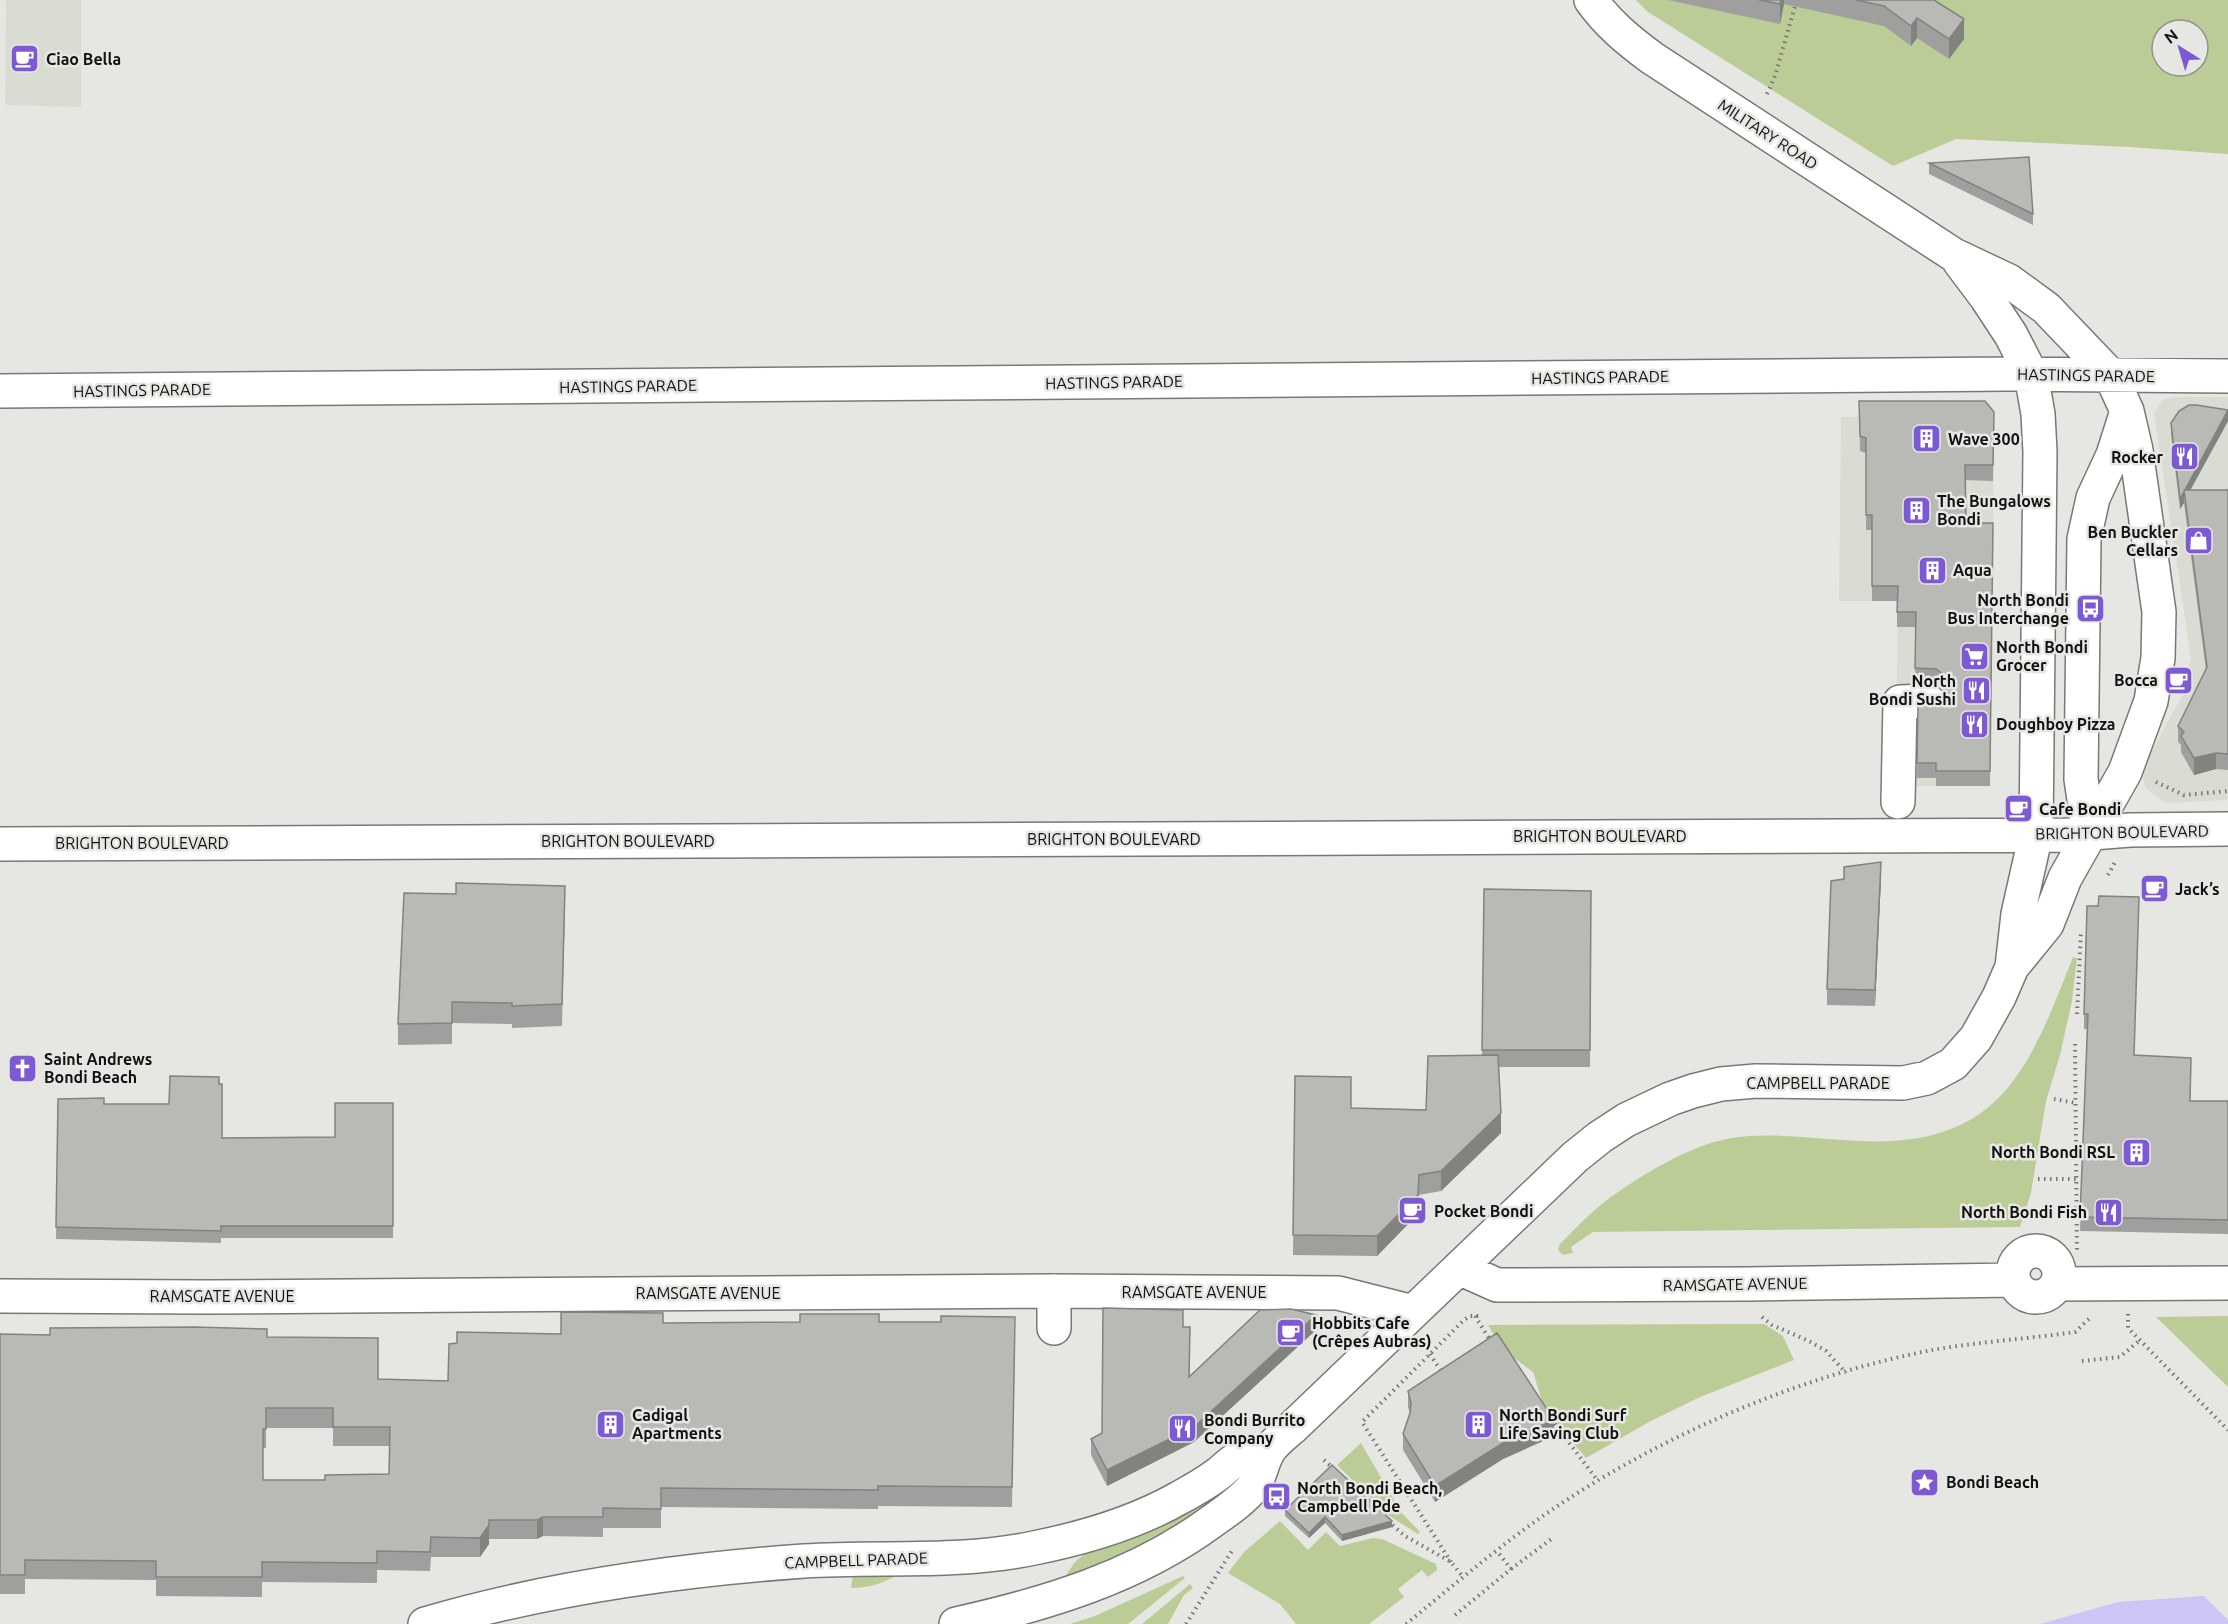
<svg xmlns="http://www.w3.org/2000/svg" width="2228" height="1624" viewBox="0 0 2228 1624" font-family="Ubuntu,sans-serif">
<rect width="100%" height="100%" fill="#e6e7e3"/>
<path fill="#d9dcd2" d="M 6,0 L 81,0 L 81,107 L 5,105 Z
M 2174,397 L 2228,397 L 2228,800 L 2166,803 L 2146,788 L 2143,779 L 2147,760 L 2183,694 L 2191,658 L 2154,413 L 2162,400 Z
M 1985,416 L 1994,427 L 1990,786 L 1895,786 L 1898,601 L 1839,601 L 1841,417 Z"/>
<path fill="#bccc96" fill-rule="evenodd" d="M 1636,0 L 2228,0 L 2228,154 L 2129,147 L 1956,139 L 1893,166 L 1648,12 ZM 2162,30 L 2198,30 L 2198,66 L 2162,66 Z
M 2073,957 L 2077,958 L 2072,1001 L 2060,1055 L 2046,1101 L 2031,1193 L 2020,1227 L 1593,1232 L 1571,1247 L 1573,1253 L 1563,1255 L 1558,1250 L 1560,1244 C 1574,1230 1588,1215 1603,1203 C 1636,1178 1691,1144 1732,1138 C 1773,1132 1816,1139 1858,1141 C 2000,1148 2028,1071 2073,957 Z
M 2228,1316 L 2228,1387 L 2156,1317 Z
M 1764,1324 L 1783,1336 L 1794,1360 L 1700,1397 L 1649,1422 L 1586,1458 L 1553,1419 L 1543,1404 L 1533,1372 L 1503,1350 L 1488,1325 Z
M 1361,1443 L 1401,1512 L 1420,1532 L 1418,1534 L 1388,1515 L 1337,1465 Z
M 1248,1469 L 1249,1471 L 1214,1503 L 1131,1554 L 1064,1578 L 1075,1562 L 1089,1550 Z
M 1280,1521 L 1308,1550 L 1326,1532 L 1340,1546 L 1373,1538 L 1382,1539 L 1436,1564 L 1437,1570 L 1428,1577 L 1422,1570 L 1398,1589 L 1404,1597 L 1369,1624 L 1296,1624 L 1280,1604 L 1228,1573 L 1244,1552 Z
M 853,1575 L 897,1575 C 882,1584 868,1588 851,1588 Z
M 1183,1576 L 1185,1578 L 1128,1624 L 1070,1624 L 1095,1616 Z
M 1190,1584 L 1193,1588 L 1184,1595 L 1168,1624 L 1142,1624 Z"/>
<path fill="#cec5f7" d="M 2204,1596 L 2228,1620 L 2228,1624 L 2040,1624 L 2118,1602 Z"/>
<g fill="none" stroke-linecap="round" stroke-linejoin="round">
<defs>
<path id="minor" d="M 1959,261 L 1986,297 L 2011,335 L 2031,374 L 2038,414 L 2040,452 L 2036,834 L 2018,914 L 2012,967
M 0,391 L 2008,374 L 2228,376
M 1898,802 L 1900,702 L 1928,701
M 2089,833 L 2081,779 L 2084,539 L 2093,498 L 2113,455 L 2127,411
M 0,844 L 2067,835 L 2130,830 L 2228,829
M2013 1274a23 23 0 1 1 46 0a23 23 0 1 1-46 0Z
M 1459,1268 L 1497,1285 L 1748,1284 L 2014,1280
M 2057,1284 L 2228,1283
M 0,1296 L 206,1297 L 1054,1291 L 1338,1293 L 1413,1312
M 1054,1328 L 1054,1291
M 425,1624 C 548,1588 676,1570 804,1561 C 880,1556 959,1564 1034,1548 C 1084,1538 1135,1523 1179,1498 C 1192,1491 1206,1483 1218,1474 C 1224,1470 1229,1463 1236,1460 C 1246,1455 1259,1453 1270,1449
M 956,1624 C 1046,1604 1136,1577 1211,1522 C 1225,1512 1243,1500 1253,1487 C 1261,1476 1262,1460 1270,1449 C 1276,1441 1285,1434 1293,1427 L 1575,1157 L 1600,1137 L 1626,1120 L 1670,1099 L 1693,1091 L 1721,1084 L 1756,1081 L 1903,1083 L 1927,1078 L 1953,1064 L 1976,1038 L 1999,997 L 2012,967 L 2047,924 L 2065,878 L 2125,772 L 2151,701 L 2158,658 L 2159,612 L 2136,450 L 2127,411 L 2111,376 L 2046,308 L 2009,281 L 1954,255 L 1652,58 C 1629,41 1608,24 1591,0"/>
</defs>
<use href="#minor" stroke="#787976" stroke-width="36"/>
<path stroke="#747472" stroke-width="4" stroke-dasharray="1.5 4.5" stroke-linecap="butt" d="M 1767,94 L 1775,76 L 1795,6
M 2156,782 L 2184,795 L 2228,791
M 2108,875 L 2115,862
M 2077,1014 L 2081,931
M 2075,1044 L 2077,1253
M 2054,1099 L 2076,1103
M 2038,1179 L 2076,1179
M 2128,1314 L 2128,1328 L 2228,1430
M 1475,1316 L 1490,1340
M 1762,1317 L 1772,1325 L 1809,1341 L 1826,1351 L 1846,1373
M 1430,1354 L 1441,1371 L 1443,1370
M 2082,1361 L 2120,1357 L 2140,1340
M 1551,1419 L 1598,1481
M 1324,1460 L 1333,1468
M 1388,1521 L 1405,1536 L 1451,1562 L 1463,1577
M 1451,1562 L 1362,1422 L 1464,1320 L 1470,1316 L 1481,1316
M 1511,1569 L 1554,1537
M 1455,1615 L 1511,1569 L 1497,1551
M 1186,1624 L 1233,1549
M 1406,1624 C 1455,1584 1504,1542 1556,1507 C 1665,1434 1798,1377 1927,1351 C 1974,1342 2027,1339 2075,1332 L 2090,1318"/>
<use href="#minor" stroke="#fff" stroke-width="33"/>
</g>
<path fill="#9fa09d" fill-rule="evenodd" d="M 1668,0 L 1934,0 L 1964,39 L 1949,59 L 1917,38 L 1911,46 L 1884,26 L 1784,4 L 1780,24 Z
M 1929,163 L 2033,214 L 2033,225 L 1929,174 Z
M 1859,401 L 1994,412 L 1993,481 L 1965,480 L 1966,523 L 1993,523 L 1990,786 L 1936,786 L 1936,778 L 1917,778 L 1918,705 L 1938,701 L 1945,694 L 1944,691 L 1936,684 L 1915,683 L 1916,627 L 1897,627 L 1897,601 L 1872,601 L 1872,530 L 1866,530 L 1866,453 L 1860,451 Z
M 2228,421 L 2190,490 L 2228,490 L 2228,770 L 2216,769 L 2194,775 L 2181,752 L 2181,745 L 2178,742 L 2178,726 L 2206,670 L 2184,503 L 2180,509 L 2171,434 L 2171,423 Z
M 1881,878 L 1875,1006 L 1827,1005 L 1827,989 L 1844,879 Z
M 1484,889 L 1591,891 L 1590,1067 L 1499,1067 L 1501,1133 L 1441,1191 L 1419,1195 L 1418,1214 L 1377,1256 L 1293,1255 L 1295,1076 L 1351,1108 L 1426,1110 L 1482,1055 Z
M 2087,906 L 2135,1055 L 2191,1072 L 2190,1101 L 2228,1101 L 2228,1234 L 2080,1231 L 2087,1029 L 2084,1029 L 2084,1014 Z
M 565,907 L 562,1026 L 512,1028 L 512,1024 L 452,1023 L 452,1044 L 398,1045 L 398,1024 Z
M 58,1099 L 104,1104 L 222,1138 L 335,1137 L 393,1103 L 393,1238 L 221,1238 L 221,1243 L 56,1239 Z
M 879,1322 L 1015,1337 L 1012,1507 L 878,1506 L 878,1509 L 661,1507 L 661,1528 L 603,1528 L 603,1537 L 543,1536 L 537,1539 L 489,1539 L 489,1544 L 480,1557 L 431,1557 L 430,1571 L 377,1570 L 377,1583 L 262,1582 L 262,1597 L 156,1596 L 156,1580 L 25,1579 L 25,1594 L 0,1594 L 0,1334 L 267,1337 L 378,1379 L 448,1381 L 561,1334 L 663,1323 ZM 266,1428 L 333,1428 L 333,1446 L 390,1446 L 389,1474 L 325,1480 L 263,1480 L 263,1448 L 266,1448 Z
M 1316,1330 L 1194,1442 L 1107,1486 L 1091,1455 L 1091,1439 L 1102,1433 L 1189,1377 Z
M 1408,1391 L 1554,1436 L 1503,1459 L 1435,1502 L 1403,1450 L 1403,1434 L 1410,1413 L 1408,1407 Z
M 1285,1510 L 1392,1527 L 1342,1541 L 1325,1523 L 1309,1538 L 1285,1516 Z"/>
<path fill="#82827f" d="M 1781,0 L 1784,0 L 1784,4 L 1780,24 L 1780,4 Z
M 1917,18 L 1917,38 L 1911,46 L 1911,26 Z
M 1964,19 L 1964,39 L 1949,59 L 1949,39 Z
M 2228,410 L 2228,421 L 2185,500 L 2184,491 Z
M 2184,492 L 2184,503 L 2180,509 L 2180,499 Z
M 2216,753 L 2216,769 L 2194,775 L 2194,758 Z
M 1881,862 L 1881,878 L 1875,1006 L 1875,990 Z
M 1501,1113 L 1501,1133 L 1441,1191 L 1441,1171 Z
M 1419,1175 L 1418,1214 L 1377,1256 L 1377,1236 Z
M 1316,1315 L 1316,1330 L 1194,1442 L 1107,1486 L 1107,1470 Z
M 1554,1420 L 1554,1436 L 1503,1459 L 1435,1502 L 1435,1486 L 1503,1443 Z
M 543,1517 L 543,1536 L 537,1539 L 537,1520 Z
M 1325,1517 L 1325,1523 L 1309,1538 L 1309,1533 Z
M 1392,1521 L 1392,1527 L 1342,1541 L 1342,1535 Z
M 489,1525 L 489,1544 L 480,1557 L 480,1538 Z"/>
<path fill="#b9bab6" stroke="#82827f" stroke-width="1.5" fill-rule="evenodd" d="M 1759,0 L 1781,0 L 1780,4 Z
M 1856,0 L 1934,0 L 1964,19 L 1949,39 L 1917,18 L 1911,26 L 1884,6 Z
M 2029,157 L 2033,214 L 1929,163 Z
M 1859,401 L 1985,401 L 1994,412 L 1993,465 L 1965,465 L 1966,523 L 1993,523 L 1990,771 L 1936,771 L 1936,763 L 1917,763 L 1918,705 L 1938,701 L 1945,694 L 1947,685 L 1944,675 L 1936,669 L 1915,668 L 1916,612 L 1897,612 L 1898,586 L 1872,586 L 1872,515 L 1866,515 L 1866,438 L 1860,436 Z
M 2189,405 L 2196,405 L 2228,410 L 2180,499 L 2171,423 L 2179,411 Z
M 2184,490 L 2228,490 L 2228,754 L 2216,753 L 2194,758 L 2181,736 L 2184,732 L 2178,726 L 2207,667 Z
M 1881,862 L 1875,990 L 1827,989 L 1831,881 L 1844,879 L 1844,867 Z
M 456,883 L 565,886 L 562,1004 L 512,1006 L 512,1003 L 452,1002 L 452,1023 L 398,1024 L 404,893 L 456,894 Z
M 1484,889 L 1591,891 L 1590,1050 L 1482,1050 Z
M 2099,896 L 2139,897 L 2134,1055 L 2191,1058 L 2190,1101 L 2228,1101 L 2228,1220 L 2080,1217 L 2088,1014 L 2084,1014 L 2087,906 L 2098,906 Z
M 1498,1055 L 1501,1113 L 1441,1171 L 1419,1175 L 1418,1195 L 1377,1236 L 1293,1235 L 1295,1076 L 1351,1077 L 1351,1108 L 1426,1110 L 1428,1056 Z
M 170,1076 L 219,1077 L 219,1084 L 222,1084 L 222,1138 L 335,1137 L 335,1103 L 393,1103 L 393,1226 L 221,1226 L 221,1231 L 56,1227 L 58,1099 L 104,1098 L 104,1104 L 169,1104 Z
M 1103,1308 L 1183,1310 L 1183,1327 L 1190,1327 L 1189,1377 L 1260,1310 L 1291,1309 L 1316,1315 L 1194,1427 L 1107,1470 L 1091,1439 L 1102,1433 Z
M 561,1312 L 663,1313 L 663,1323 L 800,1322 L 800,1314 L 879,1314 L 879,1322 L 941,1322 L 941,1316 L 1015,1317 L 1012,1487 L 878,1486 L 878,1490 L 661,1488 L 661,1509 L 603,1508 L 603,1517 L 543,1517 L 537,1520 L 489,1520 L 489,1525 L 480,1538 L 431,1537 L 430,1552 L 377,1551 L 377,1563 L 262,1562 L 262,1577 L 156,1577 L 156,1561 L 25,1560 L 25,1575 L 0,1575 L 0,1334 L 50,1335 L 50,1328 L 195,1327 L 267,1329 L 267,1337 L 378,1338 L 378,1379 L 448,1381 L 449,1344 L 457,1343 L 457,1332 L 561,1334 ZM 266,1408 L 333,1408 L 333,1427 L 390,1427 L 389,1474 L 325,1475 L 325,1480 L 263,1480 L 263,1429 L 266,1429 Z
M 1497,1333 L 1554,1420 L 1503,1443 L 1435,1486 L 1403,1434 L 1410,1413 L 1411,1403 L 1408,1391 Z
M 1332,1465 L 1392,1521 L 1342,1535 L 1325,1517 L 1309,1533 L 1285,1510 Z"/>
<defs>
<symbol id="cafe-square" viewBox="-11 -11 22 22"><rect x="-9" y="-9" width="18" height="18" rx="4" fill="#7d59d3" stroke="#e6e7e3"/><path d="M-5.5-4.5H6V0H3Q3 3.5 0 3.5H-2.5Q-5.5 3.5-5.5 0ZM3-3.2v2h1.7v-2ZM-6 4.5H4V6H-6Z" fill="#fff"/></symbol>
<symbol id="building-square" viewBox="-11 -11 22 22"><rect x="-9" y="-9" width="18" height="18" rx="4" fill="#7d59d3" stroke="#e6e7e3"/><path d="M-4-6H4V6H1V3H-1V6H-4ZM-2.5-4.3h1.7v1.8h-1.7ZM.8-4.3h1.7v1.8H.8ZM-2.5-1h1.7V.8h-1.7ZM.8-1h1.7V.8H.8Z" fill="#fff"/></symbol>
<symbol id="restaurant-square" viewBox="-11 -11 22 22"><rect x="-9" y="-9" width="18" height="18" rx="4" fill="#7d59d3" stroke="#e6e7e3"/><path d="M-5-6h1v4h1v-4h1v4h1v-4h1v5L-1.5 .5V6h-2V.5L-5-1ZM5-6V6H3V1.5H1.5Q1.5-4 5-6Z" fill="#fff"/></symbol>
<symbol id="shop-square" viewBox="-11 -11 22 22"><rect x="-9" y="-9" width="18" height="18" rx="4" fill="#7d59d3" stroke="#e6e7e3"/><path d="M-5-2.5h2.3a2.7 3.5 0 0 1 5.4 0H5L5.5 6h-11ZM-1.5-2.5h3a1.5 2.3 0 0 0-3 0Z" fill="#fff"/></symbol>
<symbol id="bus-square" viewBox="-11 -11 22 22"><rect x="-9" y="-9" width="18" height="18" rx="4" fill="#7d59d3" stroke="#e6e7e3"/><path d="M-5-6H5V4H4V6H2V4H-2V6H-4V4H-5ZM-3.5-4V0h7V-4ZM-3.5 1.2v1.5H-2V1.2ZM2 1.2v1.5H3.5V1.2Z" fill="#fff"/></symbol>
<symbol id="supermarket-square" viewBox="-11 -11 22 22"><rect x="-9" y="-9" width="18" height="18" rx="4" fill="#7d59d3" stroke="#e6e7e3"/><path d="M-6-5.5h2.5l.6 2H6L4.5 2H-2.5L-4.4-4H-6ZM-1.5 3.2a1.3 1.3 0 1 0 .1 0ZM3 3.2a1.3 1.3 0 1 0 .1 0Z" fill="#fff"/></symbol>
<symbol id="church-square" viewBox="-11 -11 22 22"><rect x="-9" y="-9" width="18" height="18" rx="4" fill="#7d59d3" stroke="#e6e7e3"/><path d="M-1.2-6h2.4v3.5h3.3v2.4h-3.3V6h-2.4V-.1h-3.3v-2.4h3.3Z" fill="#fff"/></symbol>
<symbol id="sight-square" viewBox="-11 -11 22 22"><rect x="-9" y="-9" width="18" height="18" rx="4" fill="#7d59d3" stroke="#e6e7e3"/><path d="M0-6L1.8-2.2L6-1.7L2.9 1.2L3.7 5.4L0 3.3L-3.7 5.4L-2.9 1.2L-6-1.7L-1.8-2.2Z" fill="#fff"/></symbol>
</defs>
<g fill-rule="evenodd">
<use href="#cafe-square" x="8" y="42" width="33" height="33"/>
<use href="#building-square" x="1910" y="422" width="33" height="33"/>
<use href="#restaurant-square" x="2168" y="440" width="33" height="33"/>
<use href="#building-square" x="1900" y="494" width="33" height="33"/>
<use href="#shop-square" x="2182" y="524" width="33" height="33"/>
<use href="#building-square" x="1916" y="554" width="33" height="33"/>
<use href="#bus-square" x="2074" y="592" width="33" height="33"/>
<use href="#supermarket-square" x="1958" y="640" width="33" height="33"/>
<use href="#cafe-square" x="2162" y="664" width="33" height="33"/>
<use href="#restaurant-square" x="1960" y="674" width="33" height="33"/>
<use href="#restaurant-square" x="1958" y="708" width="33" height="33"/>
<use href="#cafe-square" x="2002" y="792" width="33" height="33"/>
<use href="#cafe-square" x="2138" y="872" width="33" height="33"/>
<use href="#church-square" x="6" y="1052" width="33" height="33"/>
<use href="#building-square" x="2120" y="1136" width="33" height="33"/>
<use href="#cafe-square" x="1396" y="1194" width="33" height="33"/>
<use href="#restaurant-square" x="2092" y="1196" width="33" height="33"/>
<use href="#cafe-square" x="1274" y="1316" width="33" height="33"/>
<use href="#building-square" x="594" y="1408" width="33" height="33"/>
<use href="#building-square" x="1462" y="1408" width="33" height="33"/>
<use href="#restaurant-square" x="1166" y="1412" width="33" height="33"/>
<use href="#sight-square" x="1908" y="1466" width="33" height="33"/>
<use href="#bus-square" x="1260" y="1480" width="33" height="33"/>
</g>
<g text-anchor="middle" stroke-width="5" stroke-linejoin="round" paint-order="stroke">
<g font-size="16" font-weight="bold" fill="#111110" stroke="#e6e7e3" text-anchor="start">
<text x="46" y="65">Ciao Bella</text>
<text x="1948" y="445">Wave 300</text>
<text x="2163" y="463" text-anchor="end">Rocker</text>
<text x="1937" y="507">The Bungalows<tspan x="1937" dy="18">Bondi</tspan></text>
<text x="2178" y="538" text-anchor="end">Ben Buckler<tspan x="2178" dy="18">Cellars</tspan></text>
<text x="1953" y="576">Aqua</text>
<text x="2069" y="606" text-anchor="end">North Bondi<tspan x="2069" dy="18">Bus Interchange</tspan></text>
<text x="1996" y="653">North Bondi<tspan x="1996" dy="18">Grocer</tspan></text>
<text x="2158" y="686" text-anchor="end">Bocca</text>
<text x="1956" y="687" text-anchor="end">North<tspan x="1956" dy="18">Bondi Sushi</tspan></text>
<text x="1996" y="730">Doughboy Pizza</text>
<text x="2039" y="815">Cafe Bondi</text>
<text x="2175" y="895">Jack’s</text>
<text x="44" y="1065">Saint Andrews<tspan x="44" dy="18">Bondi Beach</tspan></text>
<text x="2115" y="1158" text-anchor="end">North Bondi RSL</text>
<text x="1434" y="1217">Pocket Bondi</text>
<text x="2087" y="1218" text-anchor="end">North Bondi Fish</text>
<text x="1312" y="1329">Hobbits Cafe<tspan x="1312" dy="18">(Crêpes Aubras)</tspan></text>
<text x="632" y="1421">Cadigal<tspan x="632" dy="18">Apartments</tspan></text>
<text x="1499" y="1421">North Bondi Surf<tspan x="1499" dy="18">Life Saving Club</tspan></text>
<text x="1204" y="1426">Bondi Burrito<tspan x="1204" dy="18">Company</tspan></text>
<text x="1946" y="1488">Bondi Beach</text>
<text x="1297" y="1494">North Bondi Beach,<tspan x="1297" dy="18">Campbell Pde</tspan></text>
</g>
<g font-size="16" fill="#111110" stroke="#e6e7e3">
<text transform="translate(1768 134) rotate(33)" y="6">MILITARY ROAD</text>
<text transform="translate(2086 375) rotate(1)" y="6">HASTINGS PARADE</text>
<text transform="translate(1600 377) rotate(-1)" y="6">HASTINGS PARADE</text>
<text transform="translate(1114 382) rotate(-1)" y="6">HASTINGS PARADE</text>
<text transform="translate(628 386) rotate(-1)" y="6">HASTINGS PARADE</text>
<text transform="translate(142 390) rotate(-1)" y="6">HASTINGS PARADE</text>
<text transform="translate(2122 832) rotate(-1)" y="6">BRIGHTON BOULEVARD</text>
<text x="1600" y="842">BRIGHTON BOULEVARD</text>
<text x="1114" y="845">BRIGHTON BOULEVARD</text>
<text x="628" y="847">BRIGHTON BOULEVARD</text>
<text x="142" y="849">BRIGHTON BOULEVARD</text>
<text x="1818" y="1089">CAMPBELL PARADE</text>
<text transform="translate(1735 1284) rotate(-1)" y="6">RAMSGATE AVENUE</text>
<text x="1194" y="1298">RAMSGATE AVENUE</text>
<text x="708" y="1299">RAMSGATE AVENUE</text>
<text x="222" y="1302">RAMSGATE AVENUE</text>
<text transform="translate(856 1560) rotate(-2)" y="6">CAMPBELL PARADE</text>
</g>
</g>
<g transform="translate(2180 48) rotate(323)"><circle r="28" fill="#e6e7e3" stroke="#91918f" stroke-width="1.5"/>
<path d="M0-4.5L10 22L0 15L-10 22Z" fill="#7d59d3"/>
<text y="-9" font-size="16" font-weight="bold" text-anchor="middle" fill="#111110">N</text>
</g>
</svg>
